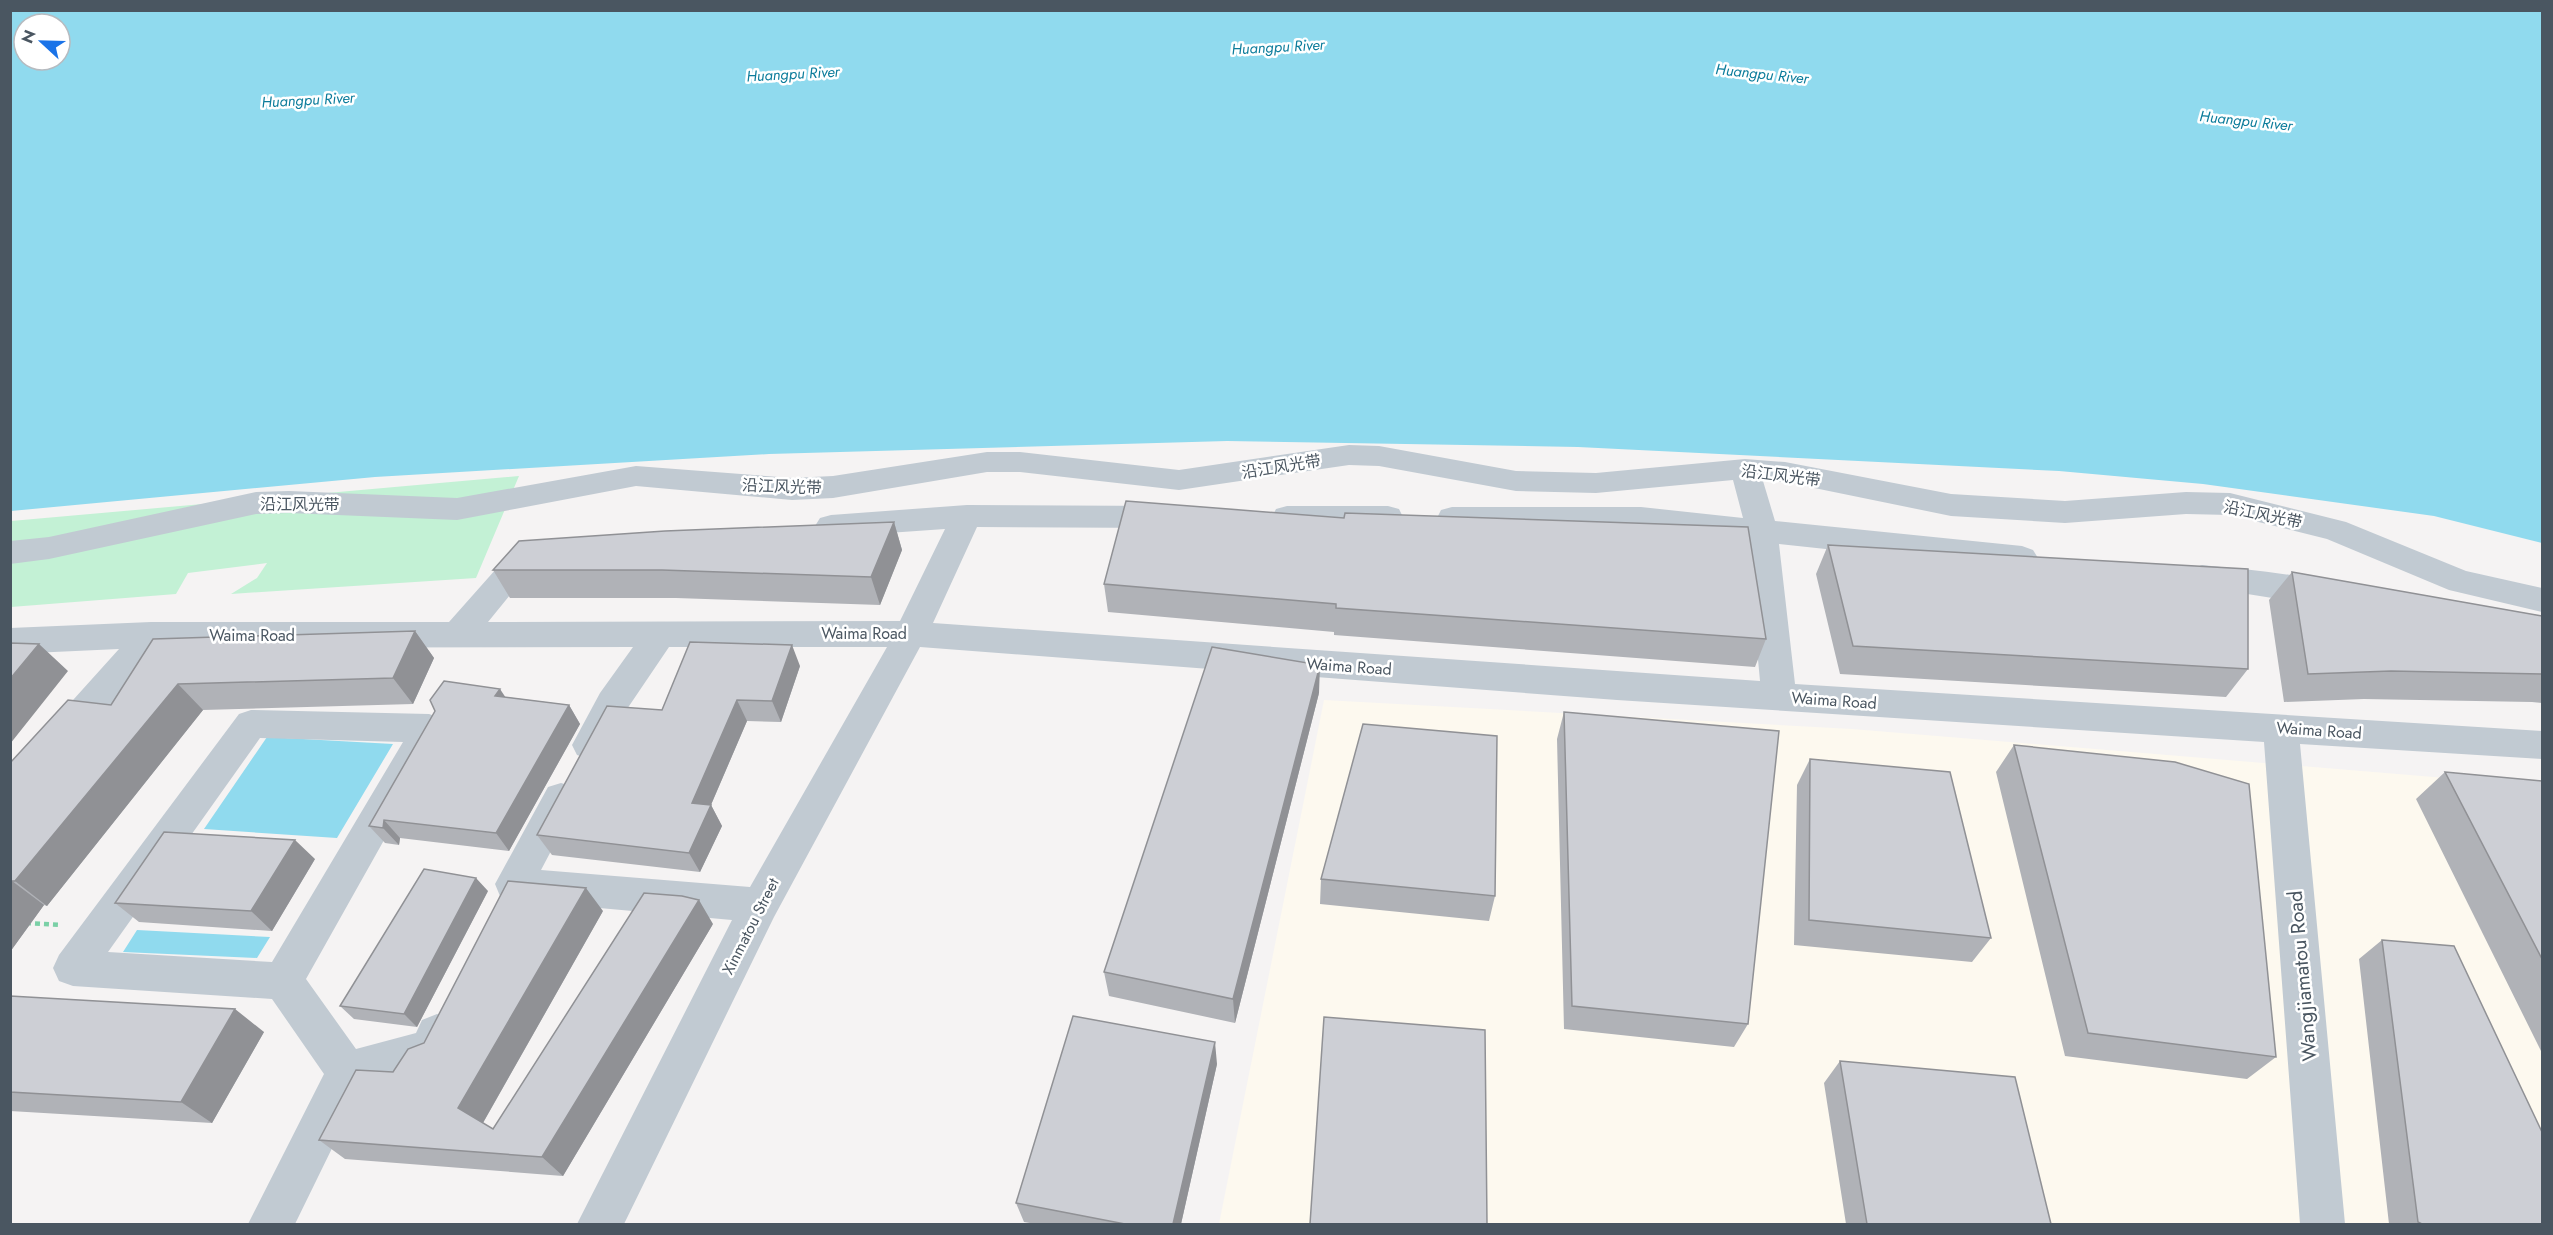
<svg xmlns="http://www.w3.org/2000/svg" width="2553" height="1235" viewBox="0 0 2553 1235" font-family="Jost,'Noto Sans SC',sans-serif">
<rect width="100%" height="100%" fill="#f5f3f3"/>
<path fill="#fdf9ef" d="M 1324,700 L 1852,729 L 2542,786 L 2542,1224 L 1219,1224 Z"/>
<path fill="#c3f1d5" d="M 519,476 L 476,578 L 231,594 L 257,578 L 267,563 L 188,573 L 176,594 L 11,607 L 11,521 Z"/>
<path fill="#90daee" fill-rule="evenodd" d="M 10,11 L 2542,11 L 2542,543 L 2434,516 L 2203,484 L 2059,471 L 1578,447 L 1227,441 L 769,454 L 375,477 L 11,511 ZM 24,24 L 60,24 L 60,60 L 24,60 Z
M 267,737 L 393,744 L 337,838 L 204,829 Z
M 137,930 L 270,937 L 257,958 L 123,952 Z"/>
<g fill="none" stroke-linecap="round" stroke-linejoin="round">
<path stroke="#7ad0a6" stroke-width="4.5" stroke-dasharray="5 4" stroke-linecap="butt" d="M 26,923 L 61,925"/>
<path fill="#c1cad2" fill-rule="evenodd" d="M 1349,445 L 1379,446 L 1516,471 L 1596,473 L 1745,459 L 1785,462 L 1951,494 L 2065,501 L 2186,492 L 2230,493 L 2346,522 L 2466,571 L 2542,588 L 2542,612 L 2449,590 L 2327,539 L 2230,515 L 2186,514 L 2065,523 L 1951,516 L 1785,482 L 1763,481 L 1775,521 L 2022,546 L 2033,550 L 2038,558 L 2033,566 L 2022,570 L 1779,544 L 1795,684 L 2542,731 L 2542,759 L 2300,744 L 2345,1224 L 2300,1224 L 2264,742 L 1617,700 L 920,647 L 774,917 L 624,1224 L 577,1224 L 732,920 L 544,903 L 530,898 L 529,894 L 514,901 L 500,896 L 495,884 L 548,787 L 561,783 L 574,787 L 579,798 L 541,870 L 750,887 L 887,647 L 669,647 L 625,712 L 603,755 L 590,759 L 577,755 L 572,745 L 600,693 L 633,647 L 160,648 L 23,807 L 10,811 L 10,770 L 119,649 L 10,654 L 10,628 L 151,622 L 449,622 L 519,543 L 530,540 L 541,543 L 546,551 L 488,622 L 900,621 L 945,529 L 831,537 L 820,534 L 815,526 L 820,518 L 831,515 L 967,505 L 1166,506 L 1177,509 L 1181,517 L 1177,525 L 1166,528 L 977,527 L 933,623 L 1760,681 L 1747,540 L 1641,529 L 1452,529 L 1441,526 L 1437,518 L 1441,510 L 1452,507 L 1641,507 L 1743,518 L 1733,480 L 1596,493 L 1516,491 L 1379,466 L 1349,465 L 1179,490 L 1020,472 L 987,472 L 833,498 L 792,500 L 636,486 L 457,520 L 289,513 L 256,514 L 49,559 L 10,564 L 10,541 L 49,537 L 256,492 L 289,491 L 457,498 L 636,466 L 792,478 L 833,476 L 987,452 L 1020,452 L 1179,470 Z
M 1287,506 L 1388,506 L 1399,509 L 1403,517 L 1399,525 L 1388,528 L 1287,528 L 1276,525 L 1272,517 L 1276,509 Z
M 2202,565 C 2246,570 2292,572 2334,585 L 2339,594 L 2334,603 L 2323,606 L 2191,585 L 2186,577 L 2191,569 Z
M 251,710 L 429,714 L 441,718 L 447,728 L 306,979 L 356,1049 L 416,1033 L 422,1020 L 437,1014 L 452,1020 L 458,1034 L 445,1063 L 361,1089 L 295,1224 L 248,1224 L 324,1074 L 272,999 L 73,986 L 59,981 L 53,968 L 59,955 L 239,714 ZM 260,738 L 403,742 L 272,962 L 108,952 Z"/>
</g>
<path fill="#b0b2b7" d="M 894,522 L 902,550 L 880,605 L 676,598 L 510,598 L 493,570 Z
M 1828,545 L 2248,669 L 2226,697 L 1840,674 L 1816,574 Z
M 2292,572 L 2542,616 L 2542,703 L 2532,702 L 2364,699 L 2284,702 L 2269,600 Z
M 1104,584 L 1766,639 L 1755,667 L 1334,635 L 1334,632 L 1108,612 Z
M 415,631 L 434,658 L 413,704 L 203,710 L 47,906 L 44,905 L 10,952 L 10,763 L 111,705 L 153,639 Z
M 800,666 L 781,722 L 747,721 L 711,805 L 722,826 L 700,872 L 552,855 L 537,835 L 662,710 Z
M 1319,693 L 1235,1023 L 1109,996 L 1104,972 Z
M 506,697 L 569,705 L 580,724 L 509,851 L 400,838 L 399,845 L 385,843 L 369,826 Z
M 1564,712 L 1748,1024 L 1734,1047 L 1564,1029 L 1557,739 Z
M 2014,745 L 2276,1057 L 2247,1079 L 2065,1056 L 1996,772 Z
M 1810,759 L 1991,938 L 1972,962 L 1794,945 L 1797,785 Z
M 2445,772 L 2542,781 L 2542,1053 L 2416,799 Z
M 315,859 L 272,931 L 139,922 L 115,903 Z
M 1321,879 L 1495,896 L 1489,921 L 1320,904 Z
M 488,891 L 417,1027 L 354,1019 L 340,1006 Z
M 603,911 L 483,1123 L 493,1129 L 713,924 L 563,1176 L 345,1159 L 319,1140 L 424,1043 Z
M 2382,940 L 2542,1224 L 2389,1224 L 2359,959 Z
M 10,996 L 264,1032 L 212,1123 L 10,1111 Z
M 1840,1061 L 2051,1224 L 1846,1224 L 1824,1083 Z
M 1217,1064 L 1181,1224 L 1036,1224 L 1024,1222 L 1016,1203 Z"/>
<path fill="#909195" d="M 894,522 L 902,550 L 880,605 L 871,577 Z
M 415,631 L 434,658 L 413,704 L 393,678 Z
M 39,644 L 68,671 L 10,744 L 10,679 Z
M 792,645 L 800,666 L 781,722 L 772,701 Z
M 1320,665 L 1319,693 L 1235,1023 L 1233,999 Z
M 178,684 L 203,710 L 47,906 L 15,881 Z
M 500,689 L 512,707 L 495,696 Z
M 737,700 L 747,721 L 710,807 L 711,805 L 722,826 L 700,872 L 689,853 L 692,803 Z
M 569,705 L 580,724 L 509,851 L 496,833 Z
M 384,820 L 400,838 L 399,845 L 383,828 Z
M 295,840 L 315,859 L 272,931 L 251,911 Z
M 476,878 L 488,891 L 417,1027 L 404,1014 Z
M 12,881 L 44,905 L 10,952 L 10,883 Z
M 586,888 L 603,911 L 480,1128 L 458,1108 Z
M 699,900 L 713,924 L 563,1176 L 542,1157 Z
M 235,1009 L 264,1032 L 212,1123 L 181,1102 Z
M 1215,1042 L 1217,1064 L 1181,1224 L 1173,1224 Z"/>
<path fill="#cdcfd5" stroke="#909195" stroke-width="1.5" d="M 1126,501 L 1344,518 L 1345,513 L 1748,527 L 1766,639 L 1336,608 L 1336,604 L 1104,584 Z
M 894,522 L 871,577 L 662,570 L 493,570 L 519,541 L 665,531 Z
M 1828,545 L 2248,569 L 2248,669 L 1853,646 Z
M 2292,572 L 2542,616 L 2542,674 L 2391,671 L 2308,674 Z
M 415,631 L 393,678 L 178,684 L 15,881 L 12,881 L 10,883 L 10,763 L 68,700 L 111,705 L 153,639 Z
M 690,642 L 792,645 L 772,701 L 737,700 L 692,803 L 711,805 L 689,853 L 537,835 L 607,706 L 662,710 Z
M 10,643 L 39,644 L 10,679 Z
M 1212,647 L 1320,665 L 1233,999 L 1104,972 Z
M 444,681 L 500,689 L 495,696 L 569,705 L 496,833 L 384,820 L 383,828 L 369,826 L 435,711 L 430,700 Z
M 1564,712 L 1779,731 L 1748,1024 L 1572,1006 Z
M 1363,724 L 1497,736 L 1495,896 L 1321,879 Z
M 2014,745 L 2175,762 L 2249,784 L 2276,1057 L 2088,1033 Z
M 1810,759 L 1950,772 L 1991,938 L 1809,920 Z
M 2445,772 L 2542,781 L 2542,959 Z
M 164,832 L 295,840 L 251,911 L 115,903 Z
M 424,869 L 476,878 L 404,1014 L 340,1006 Z
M 508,881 L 586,888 L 458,1108 L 493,1129 L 644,893 L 682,896 L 699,900 L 542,1157 L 319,1140 L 356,1070 L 393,1072 L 408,1049 L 424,1043 Z
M 2382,940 L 2454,946 L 2542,1132 L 2542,1224 L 2422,1224 L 2418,1222 Z
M 10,996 L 235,1009 L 181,1102 L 10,1092 Z
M 1073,1016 L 1215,1042 L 1173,1224 L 1125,1224 L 1016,1203 Z
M 1324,1017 L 1485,1030 L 1487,1224 L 1310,1224 Z
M 1840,1061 L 2015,1077 L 2051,1224 L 1867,1224 Z"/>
<g text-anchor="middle" stroke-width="5" stroke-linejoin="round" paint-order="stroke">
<g font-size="15" font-style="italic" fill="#0c7c9b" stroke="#fff">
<text transform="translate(1278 47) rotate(-3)" y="5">Huangpu River</text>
<text transform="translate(793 74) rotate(-3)" y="5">Huangpu River</text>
<text transform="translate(1762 74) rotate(6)" y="5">Huangpu River</text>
<text transform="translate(308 100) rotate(-3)" y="5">Huangpu River</text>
<text transform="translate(2246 121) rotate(6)" y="5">Huangpu River</text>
</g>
<g font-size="16" fill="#4a5661" stroke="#fff">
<text transform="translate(1281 466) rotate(-9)" y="6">沿江风光带</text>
<text transform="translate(1781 475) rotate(7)" y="6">沿江风光带</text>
<text transform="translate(782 486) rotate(2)" y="6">沿江风光带</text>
<text x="300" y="510">沿江风光带</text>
<text transform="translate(2263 514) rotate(12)" y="6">沿江风光带</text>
<text x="864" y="639">Waima Road</text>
<text x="252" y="641">Waima Road</text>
<text transform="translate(1349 666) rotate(4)" y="6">Waima Road</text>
<text transform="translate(1834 700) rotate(4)" y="6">Waima Road</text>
<text transform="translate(2319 730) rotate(4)" y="6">Waima Road</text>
<text transform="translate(750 926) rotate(-63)" y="6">Xinmatou Street</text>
</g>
<g font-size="20" fill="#4a5661" stroke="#fff">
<text transform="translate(2302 976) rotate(-95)" y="7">Wangjiamatou Road</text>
</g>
</g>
<rect width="2553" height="1235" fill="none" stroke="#4a5661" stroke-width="24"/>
<g transform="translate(42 42) rotate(292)"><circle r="28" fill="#ffffff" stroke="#b7bbc0" stroke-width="1.5"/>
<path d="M0-4.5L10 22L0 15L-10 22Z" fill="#1a73e8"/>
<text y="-9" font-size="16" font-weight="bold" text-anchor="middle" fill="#4a5661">N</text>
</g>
</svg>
